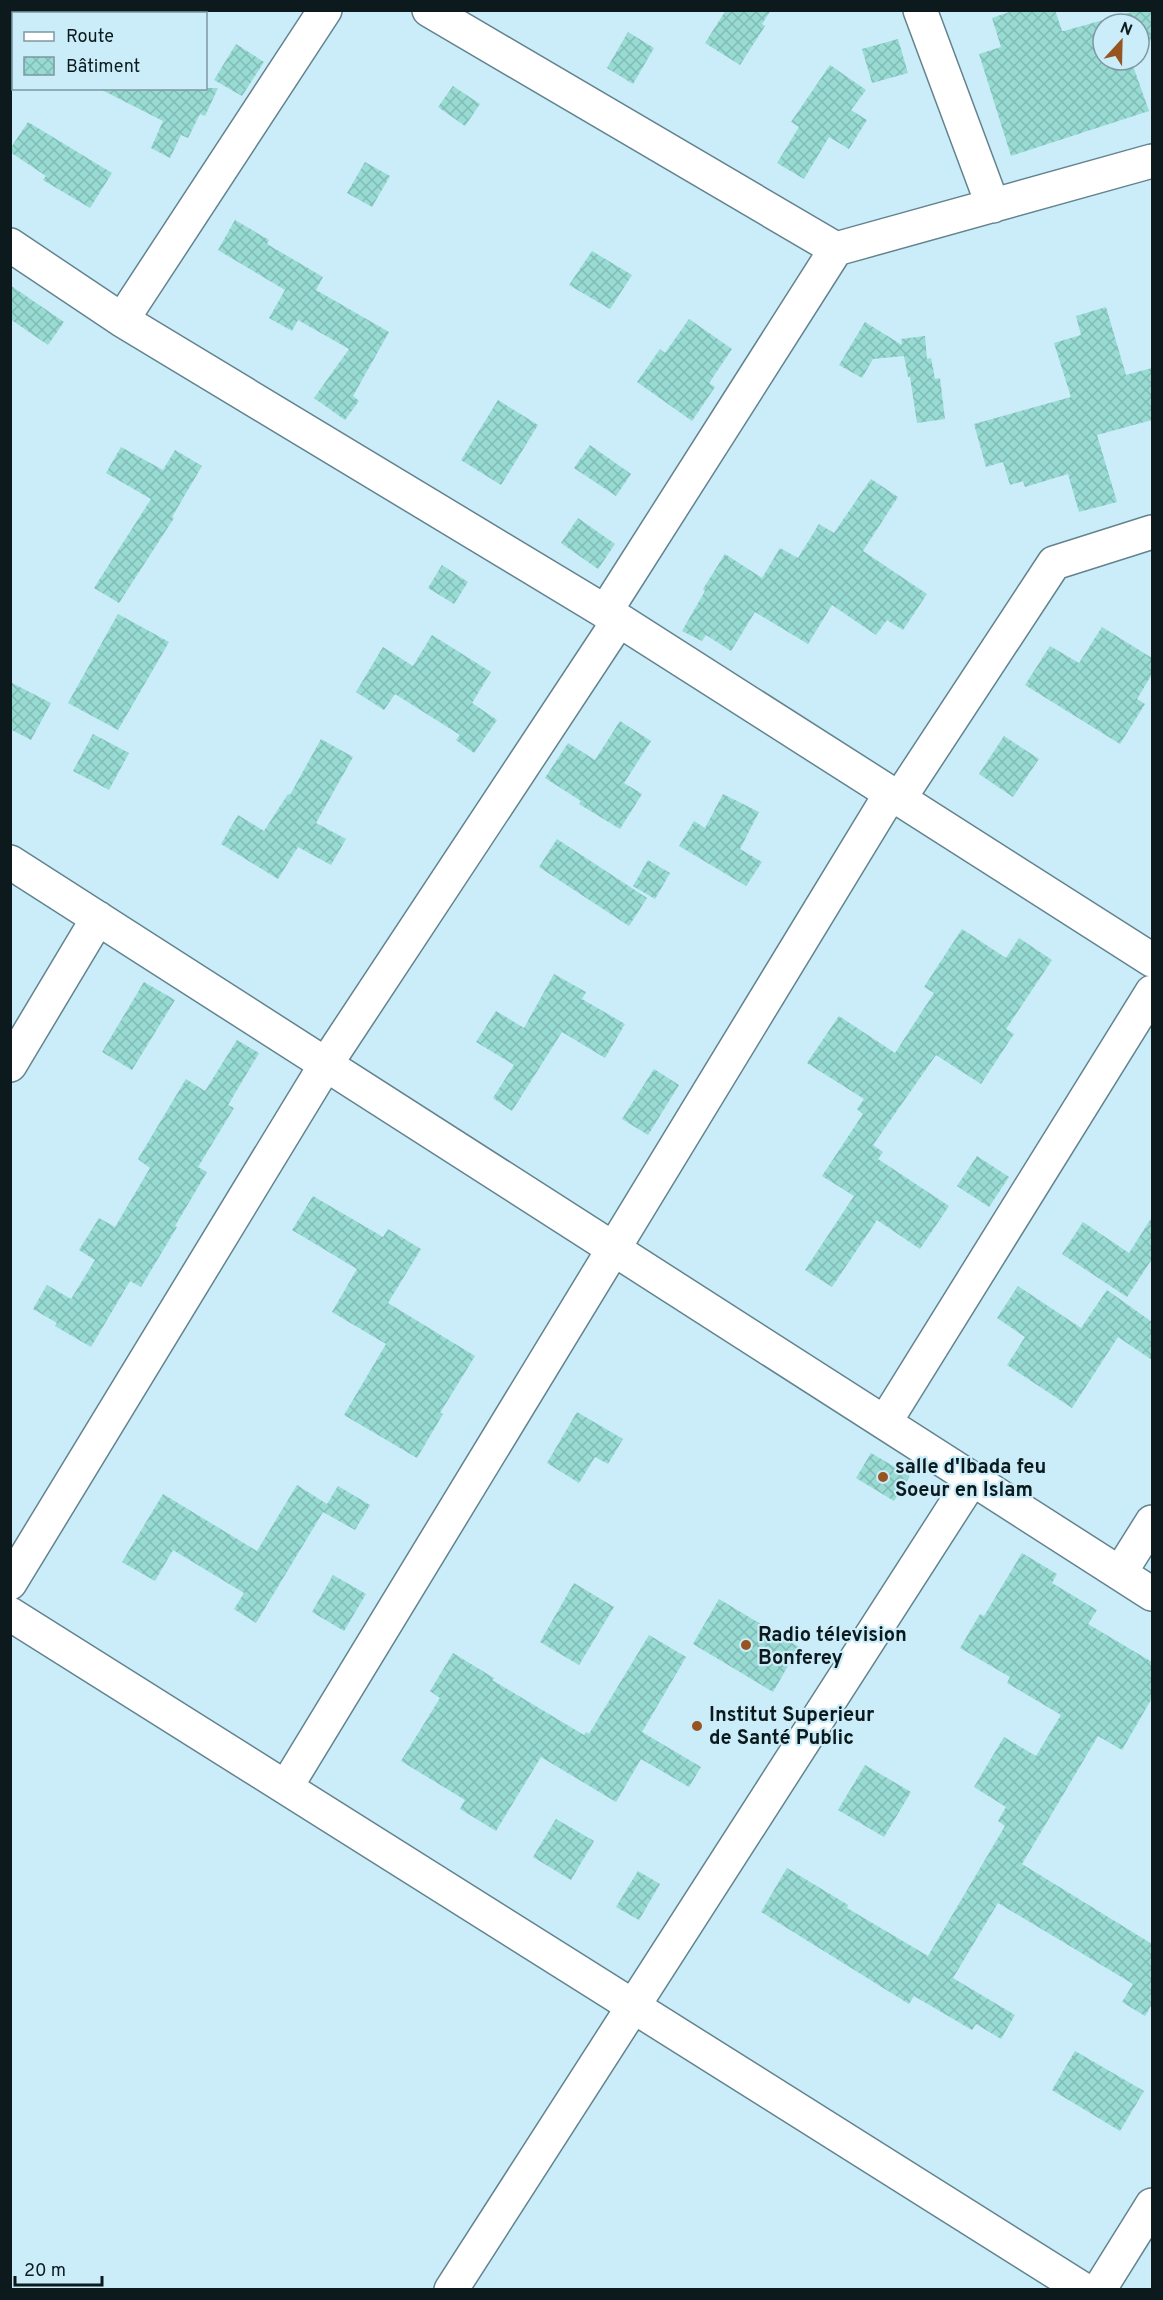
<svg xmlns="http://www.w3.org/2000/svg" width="1163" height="2300" viewBox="0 0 1163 2300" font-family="Overpass,sans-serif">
<defs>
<pattern id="building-cross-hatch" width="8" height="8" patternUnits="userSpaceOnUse" patternTransform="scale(1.5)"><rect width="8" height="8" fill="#97dbd3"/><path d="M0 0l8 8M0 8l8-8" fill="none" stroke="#81bbb5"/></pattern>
</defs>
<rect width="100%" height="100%" fill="#caedf9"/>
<path fill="url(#building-cross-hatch)" d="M 726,10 L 771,10 L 762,24 L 765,26 L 740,65 L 705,43 Z
M 1015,10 L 1055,10 L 1062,31 L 1064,31 L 1139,10 L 1152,10 L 1152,40 L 1139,44 L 1139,24 L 1103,24 L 1103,60 L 1131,60 L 1149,111 L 1011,156 L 979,54 L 1001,47 L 992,18 Z
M 628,32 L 654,48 L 633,84 L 607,68 Z
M 898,39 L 908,73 L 872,83 L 862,49 Z
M 236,44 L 264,62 L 242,96 L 214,80 Z
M 830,65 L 866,90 L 851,110 L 867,120 L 849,149 L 829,137 L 804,179 L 777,163 L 799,127 L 791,122 Z
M 453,86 L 480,104 L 465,126 L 438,107 Z
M 98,88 L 218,88 L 205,116 L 200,114 L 188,138 L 181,135 L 170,158 L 151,148 L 163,121 Z
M 28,122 L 112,173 L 90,208 L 43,180 L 46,176 L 10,152 L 10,149 Z
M 365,162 L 390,176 L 372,207 L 347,193 Z
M 235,220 L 269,240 L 267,244 L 323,277 L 316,290 L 389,332 L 353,396 L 359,401 L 345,420 L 314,398 L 349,349 L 298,320 L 292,331 L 269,318 L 285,290 L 218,250 Z
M 592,251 L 632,275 L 610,309 L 569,285 Z
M 10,285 L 64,322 L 48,345 L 10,319 Z
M 1106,307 L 1126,375 L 1152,368 L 1152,420 L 1097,435 L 1117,502 L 1079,512 L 1068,474 L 1025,487 L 1023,481 L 1010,485 L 1003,462 L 986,467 L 974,424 L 1071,397 L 1054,343 L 1081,335 L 1076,316 Z
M 689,319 L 732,349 L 709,383 L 715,387 L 692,421 L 637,382 L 660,349 L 665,353 Z
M 865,322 L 902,345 L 901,339 L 925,336 L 927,359 L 931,358 L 935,379 L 940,378 L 945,419 L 917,423 L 910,377 L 908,377 L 904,356 L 873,359 L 862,378 L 839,365 Z
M 498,400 L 538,425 L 501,485 L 461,460 Z
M 590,445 L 631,474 L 616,496 L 574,468 Z
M 121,447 L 163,470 L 175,450 L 202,466 L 172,517 L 174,518 L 119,603 L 94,588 L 151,499 L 106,473 Z
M 871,479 L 898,497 L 863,551 L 927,594 L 903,630 L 887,620 L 876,635 L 832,605 L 808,644 L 755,612 L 731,651 L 706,635 L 702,641 L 682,631 L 705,591 L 703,589 L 725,554 L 762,578 L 780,548 L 798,558 L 819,524 L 834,533 Z
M 578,518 L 615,544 L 598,569 L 561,543 Z
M 442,565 L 468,582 L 454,604 L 428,588 Z
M 118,614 L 169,642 L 118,730 L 68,703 Z
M 1102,627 L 1152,658 L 1152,674 L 1137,699 L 1145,704 L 1120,744 L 1025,685 L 1050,646 L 1079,663 Z
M 432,635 L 491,672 L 472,703 L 497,720 L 474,753 L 456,740 L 460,735 L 395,694 L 384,710 L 356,692 L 383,647 L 413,666 Z
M 10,682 L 51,703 L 31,740 L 10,729 Z
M 620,721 L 651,741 L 624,783 L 642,794 L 620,829 L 579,804 L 581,801 L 545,778 L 568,743 L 595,760 Z
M 93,734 L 129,753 L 109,790 L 73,771 Z
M 1004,736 L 1039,759 L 1013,797 L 979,774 Z
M 321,739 L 353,757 L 316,823 L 346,839 L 331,865 L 298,847 L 278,879 L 221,844 L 238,815 L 264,831 L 288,794 L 290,795 Z
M 723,794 L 759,812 L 740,849 L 762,862 L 746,886 L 679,846 L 694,821 L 705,828 Z
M 557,839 L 647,898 L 629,926 L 539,867 Z
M 648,860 L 670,873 L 655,899 L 633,886 Z
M 962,929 L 1006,958 L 1019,938 L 1052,960 L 1006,1029 L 1014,1034 L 981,1084 L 936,1055 L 873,1145 L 883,1152 L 878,1159 L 949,1206 L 920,1249 L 877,1220 L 832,1287 L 805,1270 L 854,1196 L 822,1176 L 863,1114 L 857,1109 L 864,1099 L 807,1063 L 839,1016 L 895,1053 L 934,993 L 924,987 Z
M 554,974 L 586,992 L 582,999 L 625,1024 L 605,1058 L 562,1032 L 512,1111 L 493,1098 L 514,1065 L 476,1042 L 496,1011 L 524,1028 Z
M 144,982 L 175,1000 L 132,1070 L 102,1052 Z
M 237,1040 L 259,1053 L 228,1105 L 234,1108 L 198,1167 L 207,1172 L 175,1226 L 177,1227 L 141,1287 L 130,1281 L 91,1347 L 55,1326 L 57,1323 L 33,1309 L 47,1285 L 71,1299 L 95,1260 L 79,1250 L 99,1218 L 115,1227 L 150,1168 L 138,1159 L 186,1079 L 205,1091 Z
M 654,1069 L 679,1085 L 648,1135 L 622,1119 Z
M 977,1156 L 1009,1177 L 989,1207 L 957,1186 Z
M 313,1196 L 383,1237 L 388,1229 L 421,1249 L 388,1303 L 475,1356 L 440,1413 L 443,1414 L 417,1458 L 344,1415 L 386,1344 L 332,1312 L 357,1269 L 292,1230 Z
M 1152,1217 L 1152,1259 L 1127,1297 L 1062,1254 L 1083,1222 L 1129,1253 Z
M 1018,1286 L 1081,1328 L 1107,1290 L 1152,1322 L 1152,1360 L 1118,1337 L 1072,1408 L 1007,1365 L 1025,1337 L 997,1318 Z
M 577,1412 L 623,1439 L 608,1464 L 595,1457 L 579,1483 L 547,1463 Z
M 871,1453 L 910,1476 L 894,1501 L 856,1478 Z
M 297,1485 L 327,1504 L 338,1486 L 370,1505 L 355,1530 L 323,1512 L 256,1623 L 234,1609 L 244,1593 L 173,1550 L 155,1581 L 122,1562 L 163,1494 L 257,1551 Z
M 1022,1553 L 1057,1574 L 1052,1583 L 1097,1610 L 1088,1624 L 1152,1662 L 1152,1698 L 1122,1750 L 1098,1736 L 1022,1864 L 1152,1944 L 1152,2004 L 1145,2016 L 1122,2002 L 1133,1984 L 998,1903 L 953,1978 L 1015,2015 L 1001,2039 L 976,2024 L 972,2030 L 914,1996 L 909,2004 L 761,1912 L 787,1868 L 848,1905 L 847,1908 L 928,1956 L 1005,1826 L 998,1821 L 1006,1807 L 974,1787 L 1004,1737 L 1036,1756 L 1061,1715 L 1007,1683 L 1010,1677 L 960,1648 L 980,1614 L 984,1616 Z
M 333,1575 L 366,1594 L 344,1631 L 312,1612 Z
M 574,1583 L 614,1607 L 579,1665 L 540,1642 Z
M 719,1599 L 799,1647 L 773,1692 L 693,1644 Z
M 649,1635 L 686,1657 L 642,1732 L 701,1767 L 689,1787 L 641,1759 L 616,1802 L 541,1757 L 496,1831 L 460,1809 L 465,1800 L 401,1761 L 440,1698 L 430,1691 L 453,1653 L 494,1678 L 492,1680 L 584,1735 L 586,1732 L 589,1734 Z
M 865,1765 L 911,1792 L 884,1837 L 838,1810 Z
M 556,1819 L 594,1841 L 571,1880 L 533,1857 Z
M 638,1871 L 660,1884 L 639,1920 L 616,1907 Z
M 1075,2051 L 1144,2091 L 1120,2131 L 1052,2090 Z"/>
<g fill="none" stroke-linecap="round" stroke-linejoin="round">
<defs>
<path id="minor" d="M 429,10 L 836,249
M 920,10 L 993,206
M 10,245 L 122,320 L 619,620 L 1152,960
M 122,320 L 325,10
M 605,612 L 836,249 L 1152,161
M 899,799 L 1054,563 L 1152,532
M 10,862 L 1152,1594
M 10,1065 L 98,918
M 885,1422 L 1152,992
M 1120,1573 L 1152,1522
M 10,1583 L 326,1064 L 619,620
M 10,1614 L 1084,2290
M 286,1787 L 891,793
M 451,2290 L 972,1479"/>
<path id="major" d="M 1099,2290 L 1152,2205"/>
</defs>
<use href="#minor" stroke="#63838e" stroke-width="36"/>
<use href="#major" stroke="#63838e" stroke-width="36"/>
<use href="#minor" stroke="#fff" stroke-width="33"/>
<use href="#major" stroke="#fff" stroke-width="33"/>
</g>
<g fill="#965421" stroke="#caedf9" stroke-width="2">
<circle cx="883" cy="1477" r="6"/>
<circle cx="746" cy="1645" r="6"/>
<circle cx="697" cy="1726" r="6"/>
</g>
<g text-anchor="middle" stroke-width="4.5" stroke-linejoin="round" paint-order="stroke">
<g font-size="20" font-weight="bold" fill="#0c191d" stroke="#caedf9" text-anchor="start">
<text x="895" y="1473">salle d'Ibada feu<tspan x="895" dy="23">Soeur en Islam</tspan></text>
<text x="758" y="1641">Radio télevision<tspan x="758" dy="23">Bonferey</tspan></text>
<text x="709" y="1721">Institut Superieur<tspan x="709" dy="23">de Santé Public</tspan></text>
</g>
</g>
<rect width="1163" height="2300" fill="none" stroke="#0c191d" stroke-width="24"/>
<rect x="12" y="12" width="195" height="78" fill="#caedf9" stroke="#7e98a1" stroke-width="1.5"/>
<rect x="24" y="32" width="30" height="9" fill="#ffffff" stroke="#7e98a1" stroke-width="1.5"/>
<text x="66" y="42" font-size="18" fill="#0c191d">Route</text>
<rect x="24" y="57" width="30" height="18" fill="url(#building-cross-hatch)" stroke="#7e98a1" stroke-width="1.5"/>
<text x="66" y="72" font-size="18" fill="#0c191d">Bâtiment</text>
<g transform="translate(1121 42) rotate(22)"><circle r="28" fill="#caedf9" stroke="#7e98a1" stroke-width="1.5"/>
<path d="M0-4.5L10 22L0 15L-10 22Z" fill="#965421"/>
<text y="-9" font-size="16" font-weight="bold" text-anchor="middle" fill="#0c191d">N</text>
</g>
<path d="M15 2276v9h87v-9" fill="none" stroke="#0c191d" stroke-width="3"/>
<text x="24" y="2276" font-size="18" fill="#0c191d" stroke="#caedf9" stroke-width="4.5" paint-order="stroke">20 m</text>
</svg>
